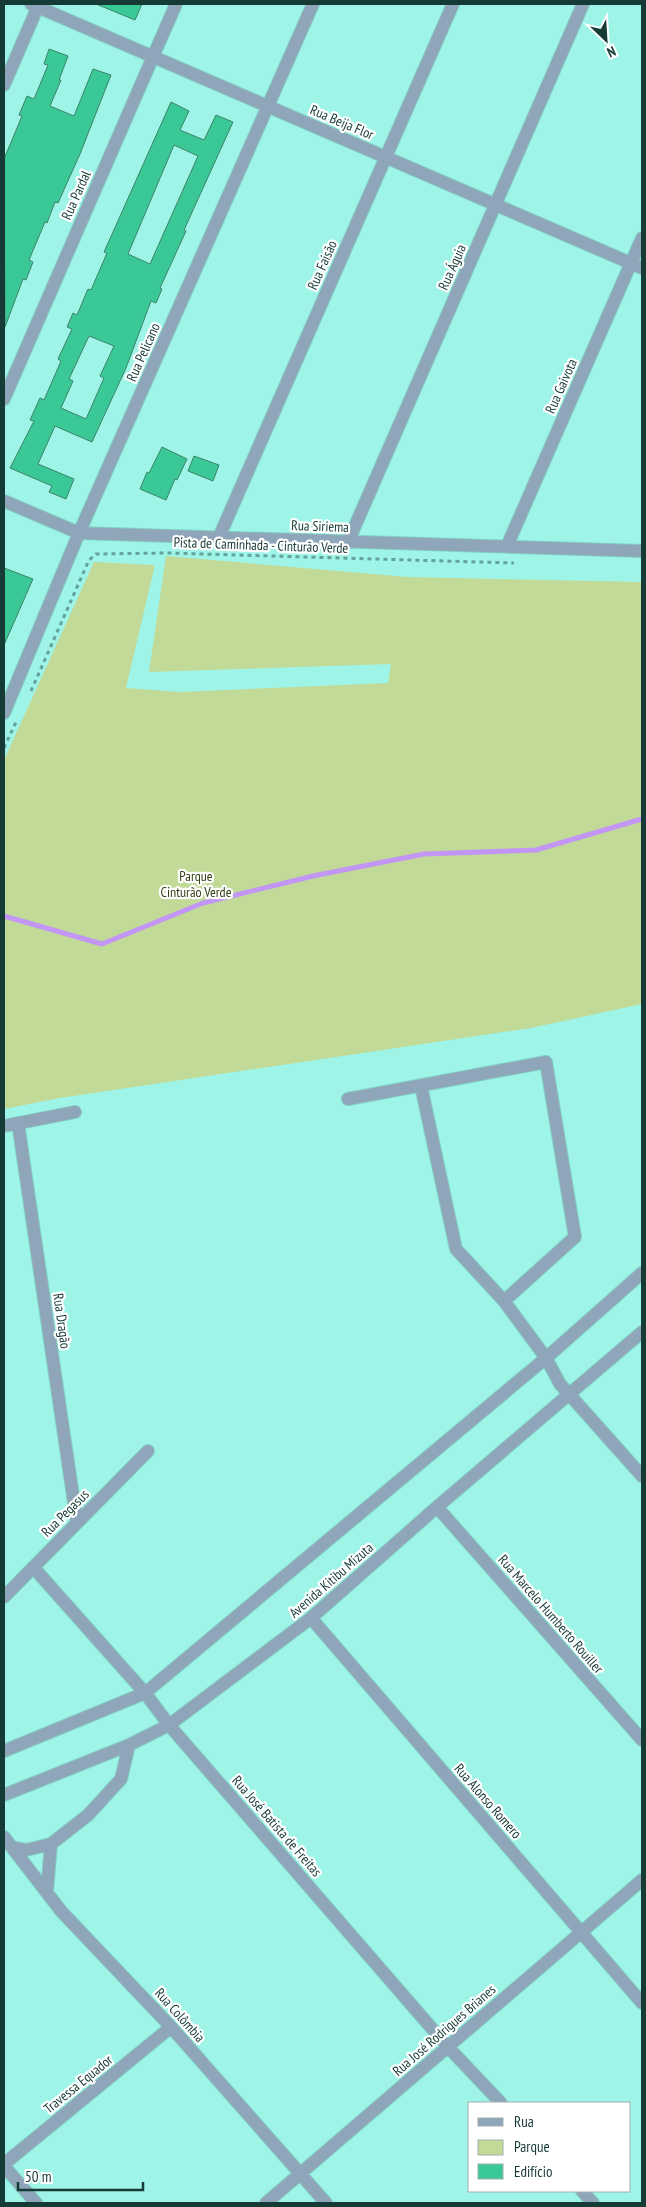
<svg xmlns="http://www.w3.org/2000/svg" width="646" height="2207" viewBox="0 0 646 2207" font-family="'PT Sans Narrow',sans-serif">
<rect width="100%" height="100%" fill="#9ff4e8"/>
<path fill="#c1da98" d="M 166,556 L 408,577 L 642,582 L 642,1004 L 531,1028 L 60,1098 L 4,1109 L 4,760 L 94,562 L 155,565 L 126,688 L 180,692 L 388,683 L 391,664 L 149,672 Z"/>
<g fill="none" stroke-linecap="round" stroke-linejoin="round">
<path stroke="#c396f5" stroke-width="5" d="M 4,916 L 102,944 L 203,903 L 313,876 L 424,854 L 536,850 L 642,819"/>
</g>
<path fill="#3ac896" stroke="#3d8367" fill-rule="evenodd" d="M 96,4 L 142,4 L 135,20 Z
M 49,49 L 68,56 L 59,80 L 61,80 L 50,106 L 74,116 L 93,69 L 111,75 L 80,154 L 58,203 L 55,202 L 47,223 L 45,222 L 29,260 L 33,262 L 26,280 L 23,279 L 5,327 L 4,159 L 22,116 L 19,115 L 27,96 L 34,99 L 48,65 L 44,64 Z
M 171,102 L 189,111 L 180,130 L 204,140 L 216,115 L 233,122 L 184,230 L 186,231 L 160,288 L 162,289 L 156,303 L 151,301 L 126,368 L 92,442 L 55,426 L 38,464 L 74,479 L 66,499 L 49,492 L 52,486 L 10,468 L 34,421 L 30,420 L 40,398 L 44,400 L 61,361 L 58,359 L 72,329 L 67,327 L 73,313 L 77,315 L 88,289 L 91,290 L 107,253 L 104,252 L 113,232 ZM 174,145 L 198,156 L 150,264 L 128,254 ZM 89,336 L 114,346 L 100,376 L 104,378 L 86,419 L 61,408 L 73,381 L 69,379 Z
M 162,447 L 187,459 L 177,480 L 175,479 L 166,500 L 140,489 L 147,472 L 149,473 Z
M 194,456 L 219,465 L 213,481 L 188,471 Z
M 4,568 L 33,579 L 4,645 Z"/>
<g fill="none" stroke-linecap="round" stroke-linejoin="round">
<defs>
<path id="minor" d="M 31,4 L 642,268
M 4,85 L 39,4
M 4,399 L 176,4
M 4,501 L 79,533 L 642,551
M 219,537 L 453,4
M 348,542 L 583,4
M 507,546 L 642,238
M 4,713 L 79,533 L 313,4
M 421,1086 L 456,1249 L 504,1301 L 546,1358 L 560,1384 L 642,1476
M 348,1099 L 546,1062 L 575,1237 L 504,1301
M 18,1123 L 77,1523
M 4,1126 L 75,1112
M 437,1507 L 642,1740
M 33,1567 L 145,1693 L 169,1725 L 448,2047 L 501,2103
M 4,1597 L 148,1451
M 311,1618 L 642,2003
M 4,1751 L 145,1693 L 546,1358 L 642,1273
M 4,1795 L 129,1745 L 169,1725 L 311,1618 L 437,1507 L 642,1332
M 4,1837 L 61,1911 L 171,2027 L 326,2203
M 12,1847 L 26,1850 L 51,1844 L 88,1815 L 121,1779 L 129,1745
M 47,1891 L 51,1844
M 4,2164 L 171,2027
M 4,2166 L 36,2203
M 582,2191 L 593,2203
M 266,2203 L 642,1880"/>
</defs>
<use href="#minor" stroke="#84cfc4" stroke-width="14"/>
<path stroke="#63a39b" stroke-width="3" stroke-dasharray="4 4" stroke-linecap="butt" d="M 31,691 L 89,560 L 96,554 L 168,553 L 514,563
M 4,748 L 16,722"/>
<use href="#minor" stroke="#8fa5b9" stroke-width="12"/>
</g>
<g text-anchor="middle" stroke-width="4.5" stroke-linejoin="round" paint-order="stroke">
<g font-size="14" fill="#163a36" stroke="#fff">
<text transform="translate(342 122) rotate(23)" y="5">Rua Beija Flor</text>
<text transform="translate(76 195) rotate(-66)" y="5">Rua Pardal</text>
<text transform="translate(322 265) rotate(-66)" y="5">Rua Faisão</text>
<text transform="translate(452 267) rotate(-66)" y="5">Rua Águia</text>
<text transform="translate(143 352) rotate(-66)" y="5">Rua Pelicano</text>
<text transform="translate(561 386) rotate(-66)" y="5">Rua Gaivota</text>
<text transform="translate(320 526) rotate(2)" y="5">Rua Siriema</text>
<text transform="translate(261 545) rotate(2)" y="5">Pista de Caminhada - Cinturão Verde</text>
<text transform="translate(62 1321) rotate(82)" y="5">Rua Dragão</text>
<text transform="translate(65 1513) rotate(-45)" y="5">Rua Pegasus</text>
<text transform="translate(331 1580) rotate(-41)" y="5">Avenida Kitibu Mizuta</text>
<text transform="translate(551 1614) rotate(49)" y="5">Rua Marcelo Humberto Rouiller</text>
<text transform="translate(488 1801) rotate(49)" y="5">Rua Alonso Romero</text>
<text transform="translate(277 1826) rotate(49)" y="5">Rua José Batista de Freitas</text>
<text transform="translate(180 2015) rotate(48)" y="5">Rua Colômbia</text>
<text transform="translate(444 2030) rotate(-41)" y="5">Rua José Rodrigues Brianes</text>
<text transform="translate(78 2084) rotate(-39)" y="5">Travessa Equador</text>
</g>
<g font-size="14" fill="#334115" stroke="#fff">
<text x="196" y="881">Parque<tspan x="196" dy="16">Cinturão Verde</tspan></text>
</g>
</g>
<rect width="646" height="2207" fill="none" stroke="#163a36" stroke-width="10"/>
<rect x="468" y="2102" width="162" height="90" fill="#ffffff" stroke="#a2b0af"/>
<rect x="478" y="2118" width="25" height="8" fill="#8fa5b9" stroke="#a2b0af"/>
<text x="514" y="2127" font-size="15" fill="#163a36">Rua</text>
<rect x="478" y="2140" width="25" height="15" fill="#c1da98" stroke="#a2b0af"/>
<text x="514" y="2152" font-size="15" fill="#163a36">Parque</text>
<rect x="478" y="2164" width="25" height="15" fill="#3ac896" stroke="#a2b0af"/>
<text x="514" y="2177" font-size="15" fill="#163a36">Edifício</text>
<g transform="translate(606 40) rotate(155)" stroke="#ffffff" stroke-width="4" paint-order="stroke">
<path d="M0-4L9 19L0 12L-9 19Z" fill="#163a36"/>
<text y="-8" font-size="14" font-weight="bold" text-anchor="middle" fill="#163a36">N</text>
</g>
<path d="M18 2182v8h125v-8" fill="none" stroke="#163a36" stroke-width="2.5"/>
<text x="25" y="2182" font-size="15" fill="#163a36" stroke="#ffffff" stroke-width="4" paint-order="stroke">50 m</text>
</svg>
